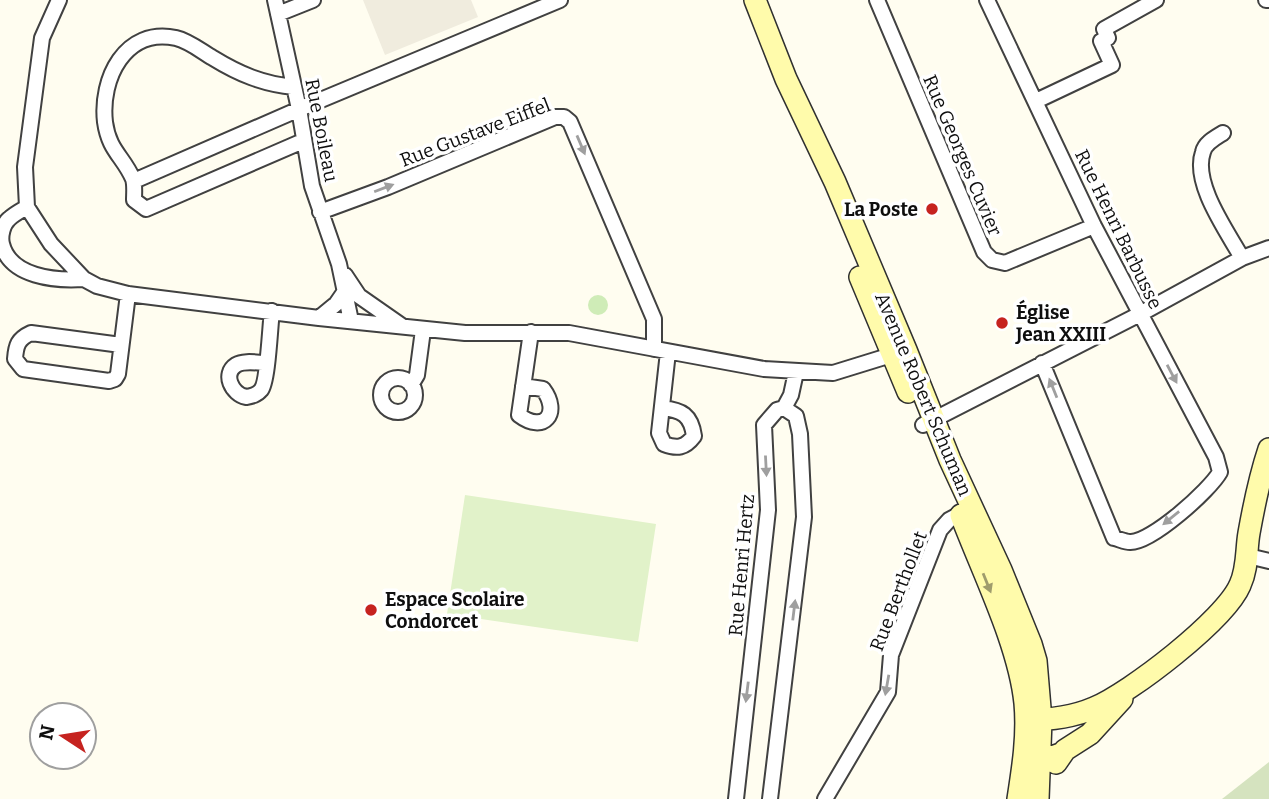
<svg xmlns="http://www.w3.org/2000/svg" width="1269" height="799" viewBox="0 0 1269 799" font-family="Bitter,serif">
<rect width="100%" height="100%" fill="#fffdf0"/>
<path fill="#cfecb7" d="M588 305a10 10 0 1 1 20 0a10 10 0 1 1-20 0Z"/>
<path fill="#d5e3bf" d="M 1269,762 L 1269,799 L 1222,799 Z"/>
<path fill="#e1f2c9" d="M 465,495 L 656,524 L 638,642 L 447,614 Z"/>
<path fill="#f0ecde" d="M 363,0 L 471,0 L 478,17 L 385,55 Z"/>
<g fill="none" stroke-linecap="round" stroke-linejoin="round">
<defs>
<path id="street" d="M 59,0 L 42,38 L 25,167 L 27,207 L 51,244 L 84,279 L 97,286 L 128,294 L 319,318 L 465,333 L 569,333 L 764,369 L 833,373 L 901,352
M 275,0 L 299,109 L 312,186 L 339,264 L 351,321
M 877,0 L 984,252 L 992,260 L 1005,263 L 1094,226
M 987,0 L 1094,226 L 1216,457 L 1220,472 C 1210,490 1151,543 1130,542 C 1125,542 1119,539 1114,538 L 1042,363
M 1266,0 L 1269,0
M 278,14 L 313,0
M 294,87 C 263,84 239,74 213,58 C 201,51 189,41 176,38 C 125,27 100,79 105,122 C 109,151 123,156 133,179 C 135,185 134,194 134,200 L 146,209 L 303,141
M 1036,101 L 1112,65 L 1101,41 L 1108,38 L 1104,29 L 1156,0
M 1223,133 C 1215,138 1205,143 1203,152 C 1192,183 1227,231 1242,258
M 134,181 L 304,107 L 560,0
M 27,207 C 22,210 14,214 9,219 C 3,224 0,236 2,244 C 10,277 55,281 84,279
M 320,212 L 388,187 L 555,117 L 564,117 L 570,122 L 654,319 L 654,349
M 345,275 L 359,296 L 402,326
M 319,318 L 336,304 L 345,291
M 121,345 L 31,333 C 18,339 16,345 15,359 L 23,369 L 109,381 L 115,379 L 118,374 L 128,294
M 266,363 C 258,363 244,360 236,365 C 222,374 232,394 246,397 C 252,396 257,395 261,390 C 268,382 270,325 272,311
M381 395a17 17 0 1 1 34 0a17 17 0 1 1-34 0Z
M 411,385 L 417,375 L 423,330
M 523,386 L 543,389 C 561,413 544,434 519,415 L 531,332
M 662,408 C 682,410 691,415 694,436 C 685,448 677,449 664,444 L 659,433 L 668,352
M 784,408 L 791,395 L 796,372
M 923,425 L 1140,314 L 1242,258 L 1269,248
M 1248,556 L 1269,561
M 736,799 L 768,510 L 764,425 L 777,410 L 784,408
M 770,799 L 804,517 L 800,434 L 796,416 L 784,408
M 825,799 L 888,692 L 891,655 L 940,530 L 949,520 L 960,514"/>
<path id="secondary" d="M 755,0 L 786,79 L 835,182 L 906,350 L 950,460 L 1001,570 L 1031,644 L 1036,661 L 1041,720 L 1038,799
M 860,277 L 908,392
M 961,515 C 982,571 1019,644 1025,703 C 1028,735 1023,767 1018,799
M 1063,753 C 1054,757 1045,759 1036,754 L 1034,735 L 1026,720 C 1049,720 1073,717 1094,708 C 1130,693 1225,620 1240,585 C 1248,568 1246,550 1249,533 C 1254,505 1260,476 1269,449
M 1056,763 L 1065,750 L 1090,734 L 1122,699"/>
</defs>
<use href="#street" stroke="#414141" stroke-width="18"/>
<use href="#secondary" stroke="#303030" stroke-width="24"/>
<use href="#street" stroke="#fff" stroke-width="14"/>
<use href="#secondary" stroke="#fffbab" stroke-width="21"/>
</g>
<defs><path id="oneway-solid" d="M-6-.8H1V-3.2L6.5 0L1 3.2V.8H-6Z" transform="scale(1.75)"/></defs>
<g fill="#9f9f9f">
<use href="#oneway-solid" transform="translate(581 145) rotate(67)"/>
<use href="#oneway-solid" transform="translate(384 188) rotate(-21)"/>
<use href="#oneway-solid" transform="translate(1172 374) rotate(62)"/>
<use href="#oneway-solid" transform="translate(1053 388) rotate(-112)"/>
<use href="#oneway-solid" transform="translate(766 466) rotate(87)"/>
<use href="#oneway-solid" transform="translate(1171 518) rotate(141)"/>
<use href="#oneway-solid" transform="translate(794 610) rotate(-83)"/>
<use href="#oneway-solid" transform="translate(887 685) rotate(100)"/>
<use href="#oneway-solid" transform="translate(747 692) rotate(97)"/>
</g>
<use fill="#9f9c6c" href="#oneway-solid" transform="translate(987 583) rotate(68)"/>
<g fill="#c6231f" stroke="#fff" stroke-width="2.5">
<circle cx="932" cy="209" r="7"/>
<circle cx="1002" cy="323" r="7"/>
<circle cx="371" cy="610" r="7"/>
</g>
<g text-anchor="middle" stroke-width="7" stroke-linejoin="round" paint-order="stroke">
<g font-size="19" fill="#0e0e0e" stroke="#fff">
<text transform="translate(322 130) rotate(79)" y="7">Rue Boileau</text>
<text transform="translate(475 132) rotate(-21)" y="7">Rue Gustave Eiffel</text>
<text transform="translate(963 155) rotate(67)" y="7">Rue Georges Cuvier</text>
<text transform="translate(1119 229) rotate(64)" y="7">Rue Henri Barbusse</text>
<text transform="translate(924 394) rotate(67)" y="7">Avenue Robert Schuman</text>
<text transform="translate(741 565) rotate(-85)" y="7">Rue Henri Hertz</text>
<text transform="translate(898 591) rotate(-69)" y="7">Rue Berthollet</text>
</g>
<g font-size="19" font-weight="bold" fill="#0e0e0e" stroke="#fff" text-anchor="start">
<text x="918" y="216" text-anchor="end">La Poste</text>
<text x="1016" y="319">Église<tspan x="1016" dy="22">Jean XXIII</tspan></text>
<text x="385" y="606">Espace Scolaire<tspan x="385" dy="22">Condorcet</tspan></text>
</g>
</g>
<g transform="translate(63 736) rotate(282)"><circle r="33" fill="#ffffff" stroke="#9f9f9f" stroke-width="2"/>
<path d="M0-5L12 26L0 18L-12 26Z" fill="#c6231f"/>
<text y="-10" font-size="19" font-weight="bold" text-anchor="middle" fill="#0e0e0e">N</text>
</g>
</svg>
